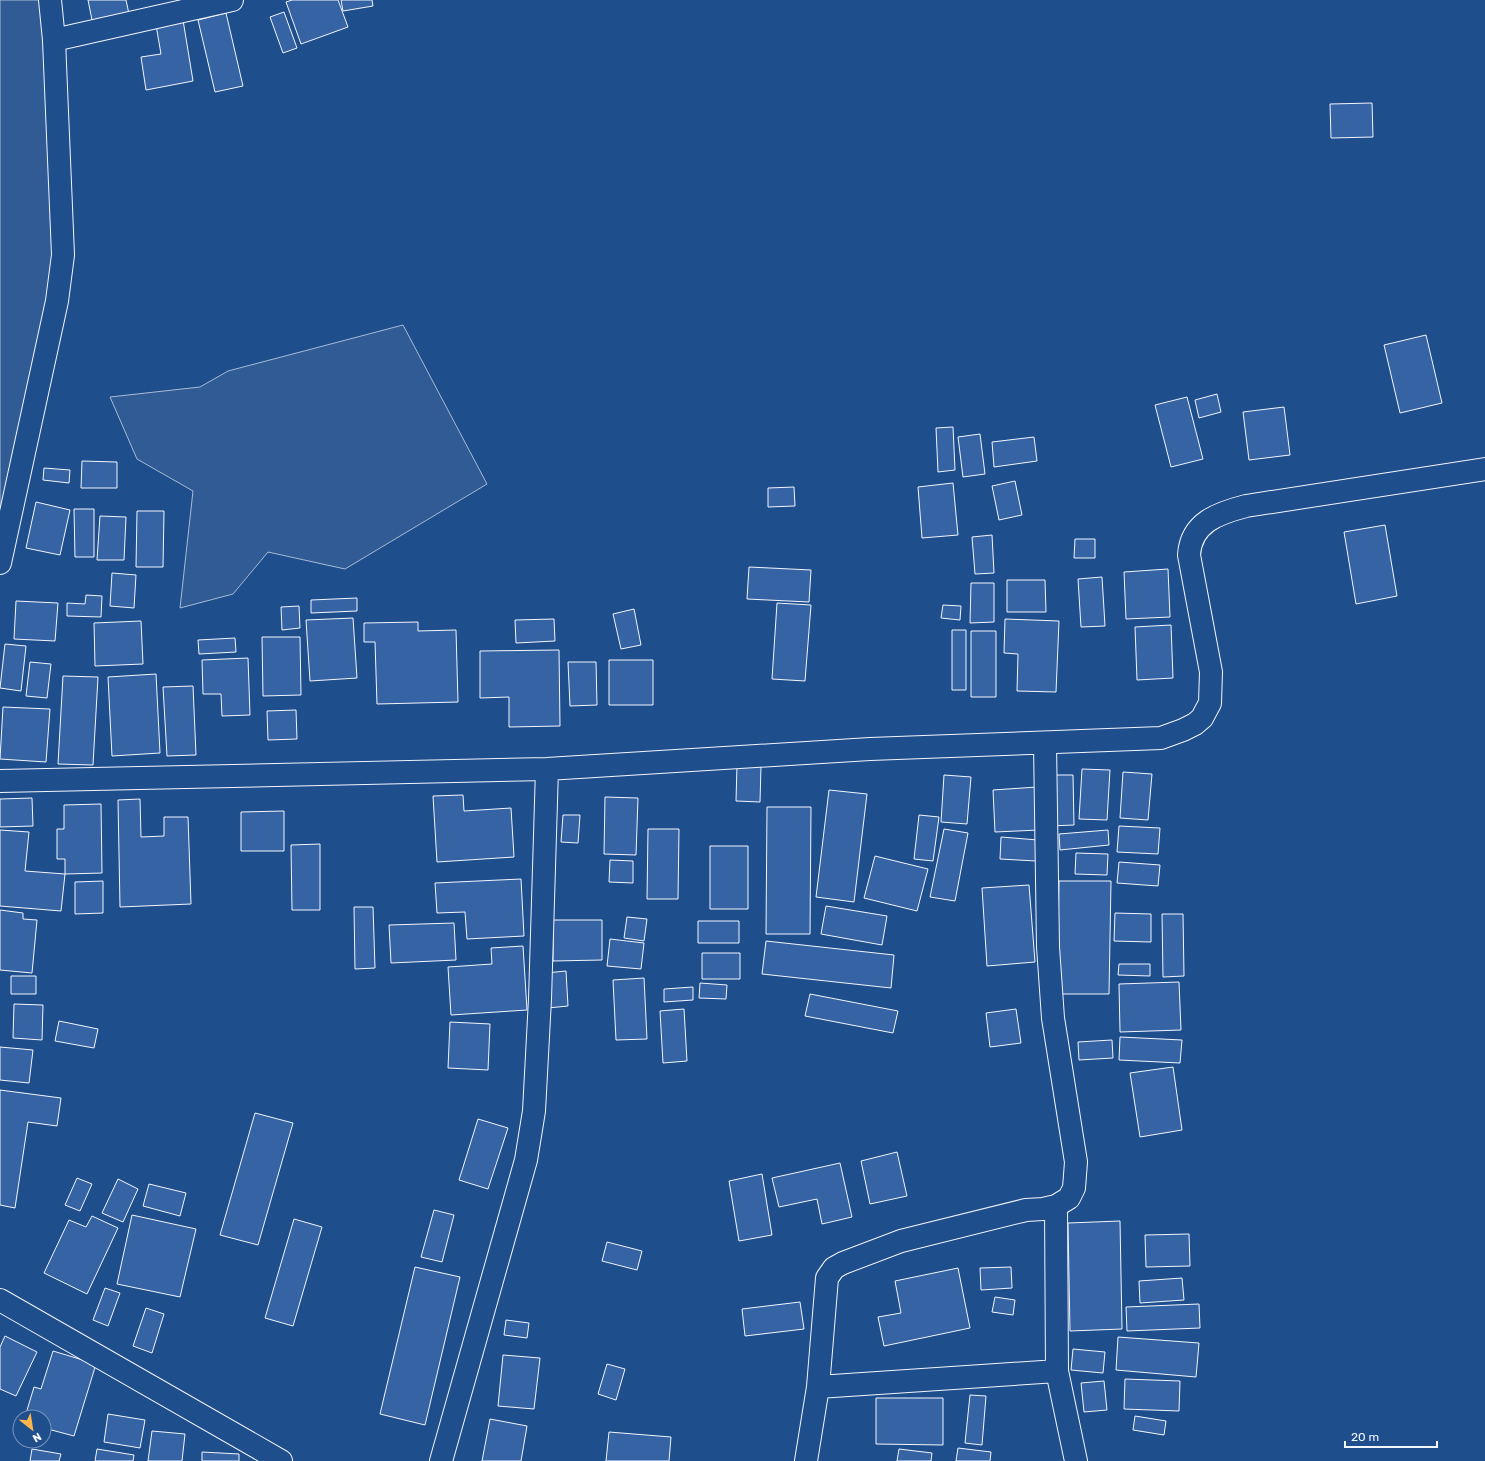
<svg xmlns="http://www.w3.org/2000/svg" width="1485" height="1461" viewBox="0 0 1485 1461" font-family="Rubik,sans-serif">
<rect width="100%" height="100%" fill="#1f4e8c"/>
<path fill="#305b95" stroke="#a8bbd7" d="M 0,0 L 59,0 L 58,266 L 0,534 Z
M 403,325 L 487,484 L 345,569 L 268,552 L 233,594 L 180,608 L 193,491 L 137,459 L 110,397 L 200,387 L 228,371 Z"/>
<path fill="#3563a3" stroke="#f2f6ff" d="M 88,0 L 126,0 L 129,14 L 92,20 Z
M 292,0 L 338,0 L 348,27 L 301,44 L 286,2 Z
M 341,0 L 372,0 L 373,6 L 343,11 Z
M 284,12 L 297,48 L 283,53 L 270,17 Z
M 226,13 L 243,86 L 215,92 L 198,20 Z
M 183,20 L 193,81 L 146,90 L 141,57 L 161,54 L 156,25 Z
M 1372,103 L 1373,137 L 1331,138 L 1330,104 Z
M 1426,335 L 1442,403 L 1400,413 L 1384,345 Z
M 1217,394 L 1221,412 L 1199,418 L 1195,400 Z
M 1187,397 L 1203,459 L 1171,467 L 1155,405 Z
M 1284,407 L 1290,455 L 1249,460 L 1243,412 Z
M 953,427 L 955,470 L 938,472 L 936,428 Z
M 980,434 L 985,474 L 963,477 L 958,437 Z
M 1034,437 L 1037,461 L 994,467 L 992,442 Z
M 82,461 L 117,462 L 117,488 L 81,488 Z
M 44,468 L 70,470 L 69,483 L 43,480 Z
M 1015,481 L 1022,515 L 999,520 L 992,486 Z
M 953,483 L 958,535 L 922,538 L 918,487 Z
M 794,487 L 795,506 L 768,507 L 768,488 Z
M 36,502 L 70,510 L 60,555 L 26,548 Z
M 74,509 L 94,509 L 94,557 L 75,557 Z
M 137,511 L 164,511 L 163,567 L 136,567 Z
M 100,516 L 126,517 L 124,560 L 97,560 Z
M 1385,525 L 1397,596 L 1356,604 L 1344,532 Z
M 992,535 L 994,573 L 975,574 L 972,537 Z
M 1075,539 L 1095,539 L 1095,558 L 1074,558 Z
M 749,567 L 811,570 L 809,602 L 747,599 Z
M 1168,569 L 1170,617 L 1126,619 L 1124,572 Z
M 112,573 L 136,575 L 134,608 L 110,606 Z
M 1102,577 L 1105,626 L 1081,627 L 1078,579 Z
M 1007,580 L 1045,580 L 1046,612 L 1007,612 Z
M 971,583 L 994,583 L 994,622 L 970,623 Z
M 86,595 L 102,596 L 101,617 L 67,616 L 67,603 L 85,604 Z
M 357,598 L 357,611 L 311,613 L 311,600 Z
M 16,601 L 58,603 L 55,641 L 14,639 Z
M 777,603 L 811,605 L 805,681 L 772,679 Z
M 943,605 L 961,606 L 960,620 L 941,618 Z
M 299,606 L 300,628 L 282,630 L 281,607 Z
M 634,609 L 641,645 L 621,649 L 613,614 Z
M 353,618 L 357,678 L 310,681 L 306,620 Z
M 554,619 L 555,641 L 516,643 L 515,620 Z
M 1005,619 L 1059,621 L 1056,692 L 1017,691 L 1018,654 L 1004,653 Z
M 141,621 L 143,664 L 95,666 L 94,623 Z
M 418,622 L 418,631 L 456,630 L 458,702 L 377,704 L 375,642 L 364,642 L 364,623 Z
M 1171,625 L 1173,678 L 1137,680 L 1135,627 Z
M 952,630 L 966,630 L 966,690 L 952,690 Z
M 971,631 L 996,631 L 996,697 L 971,697 Z
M 262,637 L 300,637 L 301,695 L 263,696 Z
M 235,638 L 236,652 L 199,654 L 198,640 Z
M 5,644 L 26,646 L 21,691 L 0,688 Z
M 559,650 L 560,726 L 509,727 L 509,697 L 480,698 L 480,651 Z
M 248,658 L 250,715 L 222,716 L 221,694 L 203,694 L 202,660 Z
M 609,660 L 653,660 L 653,705 L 609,705 Z
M 30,662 L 51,664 L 47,698 L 26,696 Z
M 568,662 L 596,662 L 597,705 L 570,706 Z
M 156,674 L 160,753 L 112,756 L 108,677 Z
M 63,676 L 98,677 L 93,765 L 58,764 Z
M 193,686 L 196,755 L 167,756 L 163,687 Z
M 3,707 L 50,709 L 46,762 L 0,759 Z
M 296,710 L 297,739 L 268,740 L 267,711 Z
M 737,765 L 761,766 L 760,802 L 736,801 Z
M 1082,769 L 1110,770 L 1107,820 L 1079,819 Z
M 1123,772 L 1152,774 L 1148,820 L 1120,818 Z
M 944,775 L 971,777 L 967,824 L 941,822 Z
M 1049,775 L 1073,775 L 1074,825 L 1049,826 Z
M 1037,787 L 1039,830 L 995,832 L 993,790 Z
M 829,790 L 867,794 L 854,902 L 816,897 Z
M 463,795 L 464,811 L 511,808 L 514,857 L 437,862 L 433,796 Z
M 605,797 L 638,798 L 636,855 L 604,854 Z
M 32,798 L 33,826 L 0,827 L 0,799 Z
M 140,799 L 141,837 L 164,836 L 164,817 L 188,817 L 191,904 L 120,907 L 118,800 Z
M 101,804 L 102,873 L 65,874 L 65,859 L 57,859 L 57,829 L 64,829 L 64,805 Z
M 767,807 L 811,807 L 810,934 L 766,934 Z
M 284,811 L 284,851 L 241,851 L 241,812 Z
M 563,815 L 580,815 L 578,843 L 561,842 Z
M 919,815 L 939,817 L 933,861 L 914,859 Z
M 1119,826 L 1160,828 L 1158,854 L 1117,852 Z
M 648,829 L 679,829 L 678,899 L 647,899 Z
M 944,829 L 968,833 L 955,901 L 930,897 Z
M 0,830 L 29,832 L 25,871 L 65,874 L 61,911 L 0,906 Z
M 1108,830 L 1109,845 L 1060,850 L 1059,834 Z
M 1001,837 L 1038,840 L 1036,861 L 1000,859 Z
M 320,844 L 320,910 L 292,910 L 291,845 Z
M 710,846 L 748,846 L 748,909 L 710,909 Z
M 1076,853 L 1108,854 L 1107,875 L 1075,874 Z
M 875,856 L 928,869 L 917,911 L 864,898 Z
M 610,860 L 633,861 L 633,883 L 609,882 Z
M 1119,862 L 1160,865 L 1158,886 L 1117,883 Z
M 521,879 L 524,936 L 467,939 L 465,912 L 437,913 L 435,883 Z
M 103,881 L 103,913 L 75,914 L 75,882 Z
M 1059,881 L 1111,881 L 1109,994 L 1057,994 Z
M 1029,885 L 1035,962 L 987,966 L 982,888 Z
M 826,906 L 887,916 L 882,945 L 821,934 Z
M 354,907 L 373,907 L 375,968 L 355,969 Z
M 0,910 L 23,913 L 23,919 L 37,920 L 32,973 L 0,970 Z
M 1115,913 L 1151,914 L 1151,942 L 1114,941 Z
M 1162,914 L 1183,914 L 1184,976 L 1163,977 Z
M 627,917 L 647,919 L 644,941 L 624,938 Z
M 553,920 L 602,920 L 602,960 L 553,961 Z
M 698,921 L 739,921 L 739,943 L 698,943 Z
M 454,923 L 456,960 L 391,963 L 389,925 Z
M 610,939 L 644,943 L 641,969 L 607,966 Z
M 766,941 L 894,955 L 891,988 L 762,974 Z
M 523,946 L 527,1010 L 451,1015 L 448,967 L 492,964 L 491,948 Z
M 702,953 L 740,953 L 740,979 L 702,979 Z
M 1119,964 L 1150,964 L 1150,976 L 1118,975 Z
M 566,971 L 568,1006 L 548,1008 L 546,973 Z
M 11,976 L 36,976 L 36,994 L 11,994 Z
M 644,978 L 647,1039 L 616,1040 L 613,980 Z
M 1179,982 L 1181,1030 L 1120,1032 L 1119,984 Z
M 700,983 L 727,985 L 726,999 L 699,998 Z
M 693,987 L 693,1000 L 664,1002 L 664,989 Z
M 810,994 L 898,1011 L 893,1033 L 805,1016 Z
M 14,1004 L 43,1005 L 42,1040 L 13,1038 Z
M 684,1009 L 687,1061 L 663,1063 L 660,1011 Z
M 1016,1009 L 1021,1043 L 990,1047 L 986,1013 Z
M 59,1021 L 98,1029 L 94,1048 L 55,1041 Z
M 450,1022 L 490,1024 L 488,1070 L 448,1068 Z
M 1120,1037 L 1182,1040 L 1180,1063 L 1119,1060 Z
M 1112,1040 L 1113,1058 L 1079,1060 L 1078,1042 Z
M 0,1047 L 33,1050 L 29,1083 L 0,1080 Z
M 1173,1067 L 1182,1130 L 1140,1137 L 1130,1073 Z
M 0,1090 L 61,1098 L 57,1126 L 28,1122 L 15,1208 L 0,1205 Z
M 255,1113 L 293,1123 L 258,1245 L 220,1235 Z
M 478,1119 L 508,1128 L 488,1189 L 459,1180 Z
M 897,1152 L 907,1196 L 870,1204 L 861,1161 Z
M 840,1163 L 852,1217 L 822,1224 L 817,1199 L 779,1207 L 772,1178 Z
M 762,1174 L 772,1235 L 739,1241 L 729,1181 Z
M 77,1178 L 92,1184 L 80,1211 L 65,1205 Z
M 118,1179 L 138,1189 L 123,1222 L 102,1213 Z
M 149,1184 L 186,1193 L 180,1216 L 143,1206 Z
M 434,1210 L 454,1215 L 442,1262 L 421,1257 Z
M 132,1215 L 196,1229 L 180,1297 L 117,1284 Z
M 92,1216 L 118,1228 L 87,1294 L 44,1273 L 69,1220 L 86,1227 Z
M 294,1219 L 322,1227 L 293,1326 L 265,1318 Z
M 1120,1221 L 1122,1329 L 1070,1331 L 1068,1223 Z
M 1189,1234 L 1190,1266 L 1146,1267 L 1145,1235 Z
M 607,1242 L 642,1251 L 637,1270 L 602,1261 Z
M 415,1267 L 460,1277 L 425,1425 L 380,1414 Z
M 1011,1267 L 1012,1288 L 981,1290 L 980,1268 Z
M 958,1268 L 970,1328 L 884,1346 L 878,1317 L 901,1313 L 895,1281 Z
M 1182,1278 L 1184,1300 L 1140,1303 L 1139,1281 Z
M 105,1288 L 120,1293 L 108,1326 L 93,1320 Z
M 995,1297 L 1015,1300 L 1013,1315 L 992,1312 Z
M 800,1302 L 804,1329 L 745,1336 L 742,1309 Z
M 1199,1304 L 1200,1328 L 1127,1331 L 1126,1307 Z
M 146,1308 L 164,1314 L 152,1353 L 133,1346 Z
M 506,1320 L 529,1323 L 527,1338 L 504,1335 Z
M 5,1336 L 37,1352 L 16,1396 L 0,1389 L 0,1347 Z
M 1118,1337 L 1199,1343 L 1196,1377 L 1116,1370 Z
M 1073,1349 L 1105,1352 L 1103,1373 L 1071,1370 Z
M 53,1351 L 96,1364 L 74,1436 L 44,1428 L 44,1417 L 25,1417 L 34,1387 L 41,1389 Z
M 503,1355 L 540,1358 L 534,1409 L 498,1406 Z
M 607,1364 L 625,1369 L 616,1400 L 598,1394 Z
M 1125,1379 L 1180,1381 L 1179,1411 L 1124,1409 Z
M 1104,1381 L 1107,1410 L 1084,1412 L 1081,1383 Z
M 970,1395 L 986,1396 L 982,1445 L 965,1443 Z
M 876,1398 L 943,1398 L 943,1445 L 876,1444 Z
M 108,1414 L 145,1420 L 140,1448 L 104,1442 Z
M 1135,1416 L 1166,1421 L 1164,1435 L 1133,1430 Z
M 490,1419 L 527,1426 L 521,1461 L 482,1461 Z
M 152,1431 L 185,1434 L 182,1461 L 148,1461 Z
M 609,1432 L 671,1437 L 669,1461 L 606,1461 Z
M 958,1448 L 991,1452 L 990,1461 L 956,1461 Z
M 32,1449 L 61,1454 L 59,1461 L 30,1461 Z
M 97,1449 L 134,1455 L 133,1461 L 95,1461 Z
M 899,1449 L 932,1453 L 931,1461 L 897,1461 Z
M 202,1452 L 239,1454 L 239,1461 L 202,1461 Z"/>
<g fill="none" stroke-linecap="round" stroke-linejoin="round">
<defs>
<path id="minor" d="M 54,40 L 232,0
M 0,781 L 547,769 L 870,749 L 1161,738 L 1183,730 L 1195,724 L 1202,718 L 1210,703 L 1211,672 L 1189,555 C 1191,522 1219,513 1246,506 L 1485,469
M 1056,1206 L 1057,1371 L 1076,1461
M 0,1300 L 281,1461
M 818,1387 L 1057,1371
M 441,1461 L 526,1160 L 534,1111 L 540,999 L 547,769
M 806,1461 L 818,1387 L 827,1278 L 834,1268 L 843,1263 L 901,1241 L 1026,1210 L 1043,1209 L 1056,1206 L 1069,1198 L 1074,1188 L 1076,1162 L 1053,1018 L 1048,947 L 1045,743"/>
<path id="major" d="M 0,563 L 57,301 L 63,255 L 54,40 L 50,0"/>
</defs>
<use href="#minor" stroke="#f2f6ff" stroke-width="24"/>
<use href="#major" stroke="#f2f6ff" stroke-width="24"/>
<use href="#minor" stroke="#1f4e8c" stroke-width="22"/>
<use href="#major" stroke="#1f4e8c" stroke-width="22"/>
</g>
<g transform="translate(32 1429) rotate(150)"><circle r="19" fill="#1f4e8c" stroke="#7391ba"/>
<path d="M0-3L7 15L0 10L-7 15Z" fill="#ffb74d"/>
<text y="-6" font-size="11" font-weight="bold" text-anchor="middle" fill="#f2f6ff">N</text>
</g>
<path d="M1345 1441v6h92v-6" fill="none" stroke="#f2f6ff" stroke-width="2"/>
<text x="1351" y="1441" font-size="12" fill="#f2f6ff" stroke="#1f4e8c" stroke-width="3" paint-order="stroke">20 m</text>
</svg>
